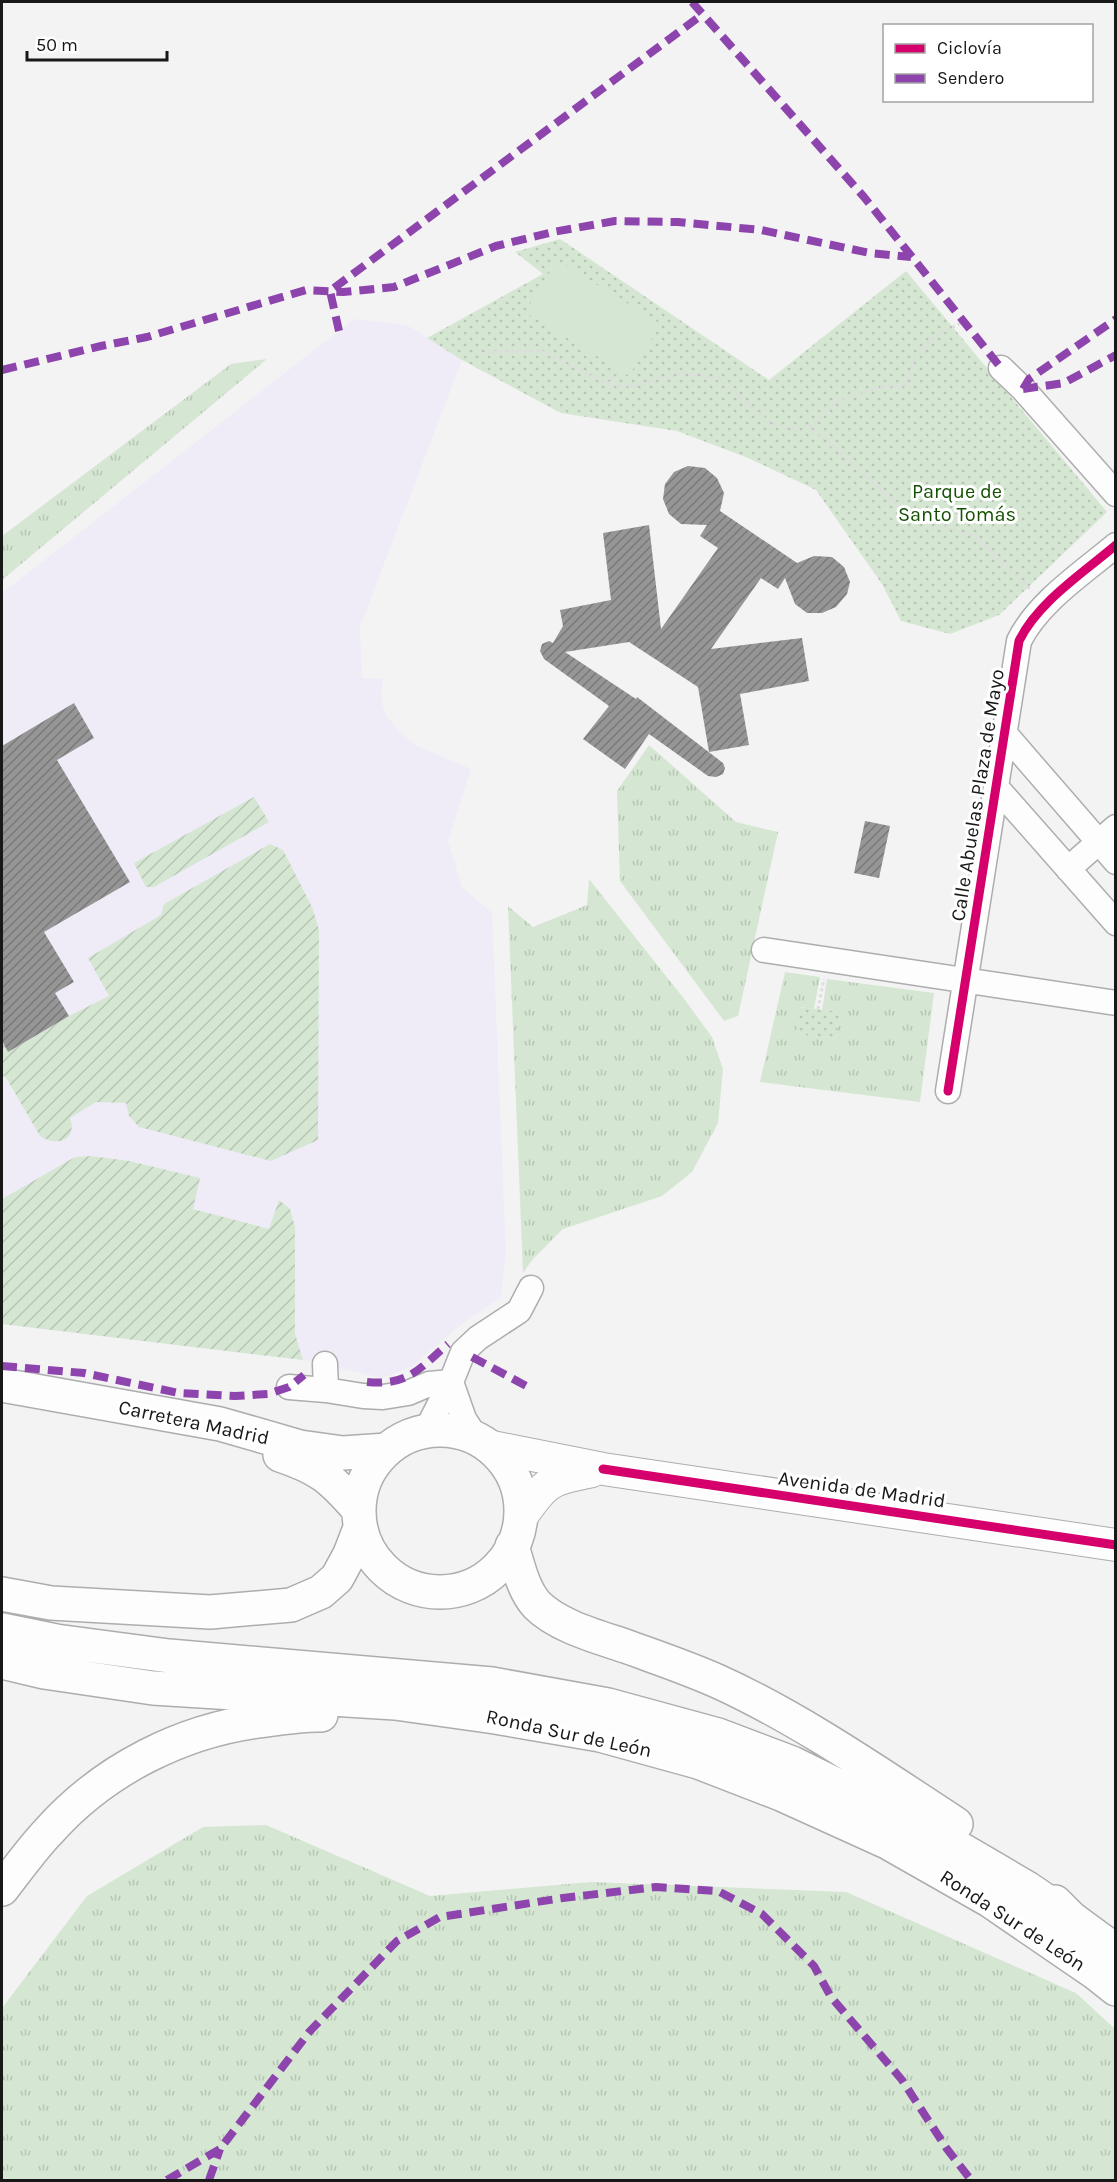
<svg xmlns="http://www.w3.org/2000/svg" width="1117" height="2182" viewBox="0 0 1117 2182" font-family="Karla,sans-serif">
<defs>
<pattern id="grass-tufts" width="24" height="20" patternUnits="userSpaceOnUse" patternTransform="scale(1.5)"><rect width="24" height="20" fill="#d5e7d2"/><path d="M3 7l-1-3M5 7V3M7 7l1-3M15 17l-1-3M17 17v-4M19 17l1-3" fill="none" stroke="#b6c5b4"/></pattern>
<pattern id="park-dots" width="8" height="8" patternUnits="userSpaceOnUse" patternTransform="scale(1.5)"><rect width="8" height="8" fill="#d5e7d2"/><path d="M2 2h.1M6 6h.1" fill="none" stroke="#b6c5b4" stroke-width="1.8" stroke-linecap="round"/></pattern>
<pattern id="garden-furrows" width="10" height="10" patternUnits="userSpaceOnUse" patternTransform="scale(1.5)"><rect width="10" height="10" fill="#d5e7d2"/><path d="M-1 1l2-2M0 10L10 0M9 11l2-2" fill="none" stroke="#b6c5b4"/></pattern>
<pattern id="building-hatch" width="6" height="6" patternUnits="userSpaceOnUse" patternTransform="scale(1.5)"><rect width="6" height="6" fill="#969697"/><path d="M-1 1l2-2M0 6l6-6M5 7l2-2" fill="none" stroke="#79797a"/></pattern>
</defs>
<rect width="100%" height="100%" fill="#f3f3f4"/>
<path fill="#efecf8" d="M 354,319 L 407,325 L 462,360 L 360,627 L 362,678 L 383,679 L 381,696 L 385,714 L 399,731 L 415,745 L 471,769 L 448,841 L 462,887 L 492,913 L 506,1252 L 501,1297 L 459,1326 L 413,1366 L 383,1378 L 303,1360 L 2,1324 L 2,593 Z"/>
<path fill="url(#grass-tufts)" d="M 267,359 L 2,580 L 2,536 L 231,364 Z
M 649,745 L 736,822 L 778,832 L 738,1016 L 724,1021 L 620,881 L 617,791 Z
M 589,879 L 685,1000 L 712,1037 L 723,1069 L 718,1123 L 692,1172 L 662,1196 L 563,1229 L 532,1260 L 523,1273 L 508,906 L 533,927 L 587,905 Z
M 785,972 L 820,977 L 814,1009 L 800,1007 L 796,1034 L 836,1039 L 839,1012 L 822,1010 L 827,979 L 934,993 L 920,1102 L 760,1082 Z
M 266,1825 L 430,1896 L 591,1882 L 846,1892 L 1076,1993 L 1115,2029 L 1115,2180 L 2,2180 L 2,2008 L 87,1896 L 203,1827 Z"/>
<path fill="url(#park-dots)" d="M 560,239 L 769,380 L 906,271 L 1107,512 L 999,615 L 950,634 L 901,621 L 882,584 L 816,490 L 748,458 L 677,431 L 561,413 L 462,360 L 427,338 L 543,274 L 515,252 Z
M 799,1007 L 840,1012 L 836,1039 L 796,1034 Z"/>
<path fill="url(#garden-furrows)" d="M 254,797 L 269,822 L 154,887 L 146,887 L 134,863 Z
M 270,844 L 283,850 L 312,907 L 319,930 L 318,1140 L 271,1161 L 139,1127 L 129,1116 L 126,1103 L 96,1102 L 70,1118 C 78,1141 56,1147 40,1136 L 5,1076 L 2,1077 L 2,1041 L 8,1052 L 69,1016 L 109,996 L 88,958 L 161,915 L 164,904 Z
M 91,1156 L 129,1161 L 200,1178 L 193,1209 L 269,1229 L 279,1200 L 290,1209 L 295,1227 L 295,1334 L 303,1360 L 2,1324 L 2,1199 L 75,1157 Z"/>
<path fill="#d5e7d2" d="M 557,260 L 661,324 L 629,376 L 525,312 Z"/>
<path fill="url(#building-hatch)" d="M 688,466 L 705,468 L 717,478 L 724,493 L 720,511 L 797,563 L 814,556 L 832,557 L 844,567 L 850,582 L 847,594 L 836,607 L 822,613 L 807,613 L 795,604 L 785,578 L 778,589 L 761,578 L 711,649 L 802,638 L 809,681 L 740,694 L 749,745 L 709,752 L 698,687 L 629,642 L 565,652 L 636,699 L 637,697 L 723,763 L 725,768 L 723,774 L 716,777 L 708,776 L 649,734 L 625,769 L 583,739 L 609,706 L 544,659 L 540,651 L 542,644 L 549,641 L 553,643 L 563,626 L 560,610 L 611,600 L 603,533 L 649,525 L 661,629 L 718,548 L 700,536 L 707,525 L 681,524 L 669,514 L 663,499 L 665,484 L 674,472 Z
M 74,703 L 94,738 L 57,760 L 130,882 L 44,932 L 74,982 L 55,993 L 69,1016 L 8,1052 L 2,1041 L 2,746 Z
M 865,821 L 890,826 L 879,878 L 854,873 Z"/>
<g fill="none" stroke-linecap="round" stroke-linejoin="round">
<defs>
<path id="minor" d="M 1001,368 L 1023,389 L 1116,494
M 1005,734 L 1116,862
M 996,787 L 1116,923
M 1068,869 L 1116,827
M 764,950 L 1116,1003
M 948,1091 L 1019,641 C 1038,602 1083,573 1116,545
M 325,1364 L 326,1390
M 451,1382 L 464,1419 L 475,1436
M 289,1387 L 326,1390 L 363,1396 L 383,1397 L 408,1393 L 429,1384 L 451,1382
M 426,1431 L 451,1382 L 463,1352 L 478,1338 L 519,1311 L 531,1288"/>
<path id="major" d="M 492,1447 L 603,1469 L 1116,1545
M 521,1517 C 547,1481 548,1480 592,1471"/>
<path id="highway" d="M 2,1385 L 220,1424 L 300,1447 L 343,1453 L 387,1450
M359 1511a81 81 0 1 1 162 0a81 81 0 1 1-162 0Z
M 280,1455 C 319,1468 331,1478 357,1508
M 512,1546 C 518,1565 523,1590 537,1605 C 559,1627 599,1637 628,1647 C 658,1658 688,1668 717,1681 C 799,1718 881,1775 956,1824
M 2,1594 L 51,1603 L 210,1612 L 291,1605 L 321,1592 L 337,1578 L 350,1554 L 360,1528
M 2,1630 L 56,1641 L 169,1656 L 492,1684 L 608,1705 L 718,1735 L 792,1763 L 928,1830 L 1027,1888 L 1071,1918
M 2,1662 L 44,1672 L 153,1688 L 395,1703 L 495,1717 L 600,1735 L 698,1762 L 781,1794 L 887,1842 L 989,1900 L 1097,1974 L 1116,1989
M 2,1889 C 17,1870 31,1850 48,1832 C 103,1770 183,1729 266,1720 C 284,1718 303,1714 321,1715
M 1055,1902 L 1071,1918 L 1116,1951"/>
</defs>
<use href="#minor" stroke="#adadae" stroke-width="27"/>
<use href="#major" stroke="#adadae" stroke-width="34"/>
<use href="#highway" stroke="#adadae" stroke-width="36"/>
<path stroke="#ddddde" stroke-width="3" stroke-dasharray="3 3" stroke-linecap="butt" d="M 488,352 L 541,351 L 612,386 L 633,386 L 683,373 L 717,378 L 770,423 L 791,428 L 810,426 L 905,511 L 976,537 L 1032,591
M 608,384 L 618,369
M 810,426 L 840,399 L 880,387 L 905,386 L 916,355 L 939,334 L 963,322
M 818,1009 L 824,979"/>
<use href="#minor" stroke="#fdfdfd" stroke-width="24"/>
<use href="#major" stroke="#fdfdfd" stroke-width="32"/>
<use href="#highway" stroke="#fdfdfd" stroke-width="33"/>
<path stroke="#8e44ad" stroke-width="8" stroke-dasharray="15 8" stroke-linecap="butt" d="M 692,2 L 864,197 L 1001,368
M 339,331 L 330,291 L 703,14
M 2,370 L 101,346 L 147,337 L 306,290 L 343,292 L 394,287 L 496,246 L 553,232 L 615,221 L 678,222 L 761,230 L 870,253 L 911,257
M 1023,389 L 1029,379 L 1116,319
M 1023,389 L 1064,383 L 1116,355
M 472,1357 L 532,1389
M 2,1366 L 84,1373 L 179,1393 L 235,1396 L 268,1394 L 289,1387 L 304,1375
M 367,1382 C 408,1386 419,1369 448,1344
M 167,2180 L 220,2149 L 310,2031 L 397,1941 L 440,1917 L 563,1898 L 656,1887 L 718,1891 L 762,1914 L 814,1966 L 831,1997 L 902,2080 L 947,2149 L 971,2180
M 209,2180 L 220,2149"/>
<defs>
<path id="cycleway" d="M 948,1091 L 1019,641 C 1038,602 1083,573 1116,545
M 603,1469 L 1116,1545"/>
</defs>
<use href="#cycleway" stroke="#fff" stroke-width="13"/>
<use href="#cycleway" stroke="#d6006c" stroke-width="9"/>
</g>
<g text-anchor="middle" stroke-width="6" stroke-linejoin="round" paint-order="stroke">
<g font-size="20" fill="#135100" stroke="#fff">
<text x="957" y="498">Parque de<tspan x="957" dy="23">Santo Tomás</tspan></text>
</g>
<g font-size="20" fill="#181819" stroke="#fff">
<text transform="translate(977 795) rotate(-81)" y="7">Calle Abuelas Plaza de Mayo</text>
<text transform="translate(194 1422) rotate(12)" y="7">Carretera Madrid</text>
<text transform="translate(862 1489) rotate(8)" y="7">Avenida de Madrid</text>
<text transform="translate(569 1733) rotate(12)" y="7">Ronda Sur de León</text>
<text transform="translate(1013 1920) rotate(33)" y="7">Ronda Sur de León</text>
</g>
</g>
<rect width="1117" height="2182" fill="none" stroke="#181819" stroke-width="6"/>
<rect x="883" y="24" width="210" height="78" fill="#ffffff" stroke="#a3a3a3" stroke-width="1.5"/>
<rect x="895" y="44" width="30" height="9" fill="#d6006c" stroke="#a3a3a3" stroke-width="1.5"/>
<text x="937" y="54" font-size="18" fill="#181819">Ciclovía</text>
<rect x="895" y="74" width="30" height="9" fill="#8e44ad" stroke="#a3a3a3" stroke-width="1.5"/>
<text x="937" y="84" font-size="18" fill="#181819">Sendero</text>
<path d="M27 51v9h140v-9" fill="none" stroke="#181819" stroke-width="3"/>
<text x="36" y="51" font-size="18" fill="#181819" stroke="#ffffff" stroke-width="4.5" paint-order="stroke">50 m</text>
</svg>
